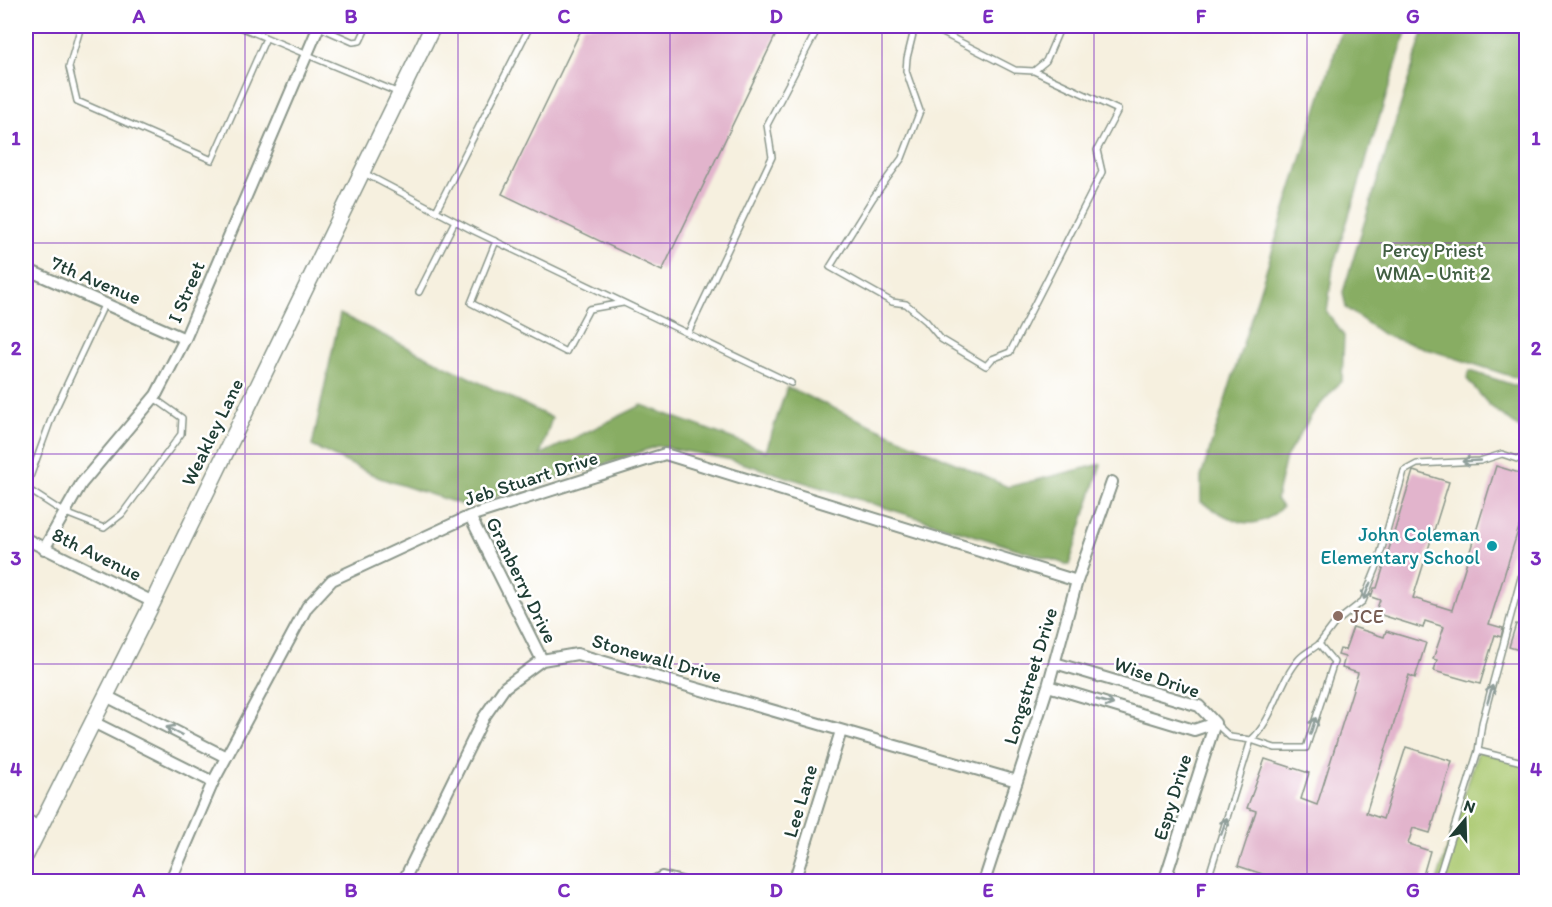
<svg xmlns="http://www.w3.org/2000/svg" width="1552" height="907" viewBox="0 0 1552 907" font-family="Itim,sans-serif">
<rect width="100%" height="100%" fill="#fff"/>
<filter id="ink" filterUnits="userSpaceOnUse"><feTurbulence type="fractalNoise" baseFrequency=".0167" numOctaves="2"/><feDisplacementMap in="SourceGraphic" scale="12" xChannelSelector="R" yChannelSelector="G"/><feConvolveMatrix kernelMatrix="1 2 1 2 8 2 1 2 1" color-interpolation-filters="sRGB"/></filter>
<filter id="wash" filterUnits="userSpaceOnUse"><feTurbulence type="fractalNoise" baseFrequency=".008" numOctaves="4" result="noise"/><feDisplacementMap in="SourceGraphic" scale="24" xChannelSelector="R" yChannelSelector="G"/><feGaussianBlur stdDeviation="1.35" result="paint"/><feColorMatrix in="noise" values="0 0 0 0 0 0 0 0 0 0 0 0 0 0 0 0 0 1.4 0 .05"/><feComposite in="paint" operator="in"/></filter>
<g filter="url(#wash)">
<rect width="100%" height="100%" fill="#f6f0df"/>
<path fill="#abc971" stroke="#658352" stroke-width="1.5" d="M 1478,751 L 1526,763 L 1526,881 L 1437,882 Z"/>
<path fill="#88ad63" stroke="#54754c" stroke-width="1.5" d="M 1343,26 L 1408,26 L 1333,267 L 1327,312 L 1344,336 L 1342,380 L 1313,413 L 1286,457 L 1276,499 L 1282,507 C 1254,536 1231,520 1201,502 L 1201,477 Z
M 1425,26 L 1526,26 L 1526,381 L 1384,335 L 1346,308 L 1343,292 Z
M 340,314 L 552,418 L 540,455 L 642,405 L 766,451 L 787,387 L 1008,487 L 1101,464 L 1069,565 L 732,460 L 657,446 L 603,465 L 466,506 L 380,478 L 312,446 Z
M 1470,371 L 1526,389 L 1526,433 L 1489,405 L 1467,379 Z"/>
<g id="blocks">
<path fill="#e2b4cc" d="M 583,26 L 780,26 L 662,271 L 502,194 Z
M 1496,466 L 1526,475 L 1526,505 L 1489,624 L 1503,628 L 1501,637 L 1495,635 L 1480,684 L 1434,671 L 1437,660 L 1433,659 L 1444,627 L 1425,621 L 1423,628 L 1375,613 L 1380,600 L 1371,597 L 1374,588 L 1377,588 L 1413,471 L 1449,482 L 1413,598 L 1452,610 Z
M 1516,624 L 1526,627 L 1526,652 L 1509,647 Z
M 1353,627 L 1384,637 L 1386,631 L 1426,643 L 1415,678 L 1409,675 L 1366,813 L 1383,819 L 1406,747 L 1452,761 L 1430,833 L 1413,828 L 1408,844 L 1430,851 L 1421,882 L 1287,882 L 1238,866 L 1256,811 L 1247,808 L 1265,759 L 1309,773 L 1301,799 L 1317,805 L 1358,673 L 1342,668 L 1345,657 L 1338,655 L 1340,649 L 1345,650 Z"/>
</g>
</g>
<g filter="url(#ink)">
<use href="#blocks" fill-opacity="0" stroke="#8a968a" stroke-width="1.5"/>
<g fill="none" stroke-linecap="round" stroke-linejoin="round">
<defs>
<path id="lane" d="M 81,26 L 69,67 L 77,101 L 212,160 L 266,38
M 238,26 L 399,93
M 915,26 L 907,58 L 906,71 L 920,111 L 902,158 L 873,198 L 830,267 L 892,302 L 906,304 L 926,321 L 941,339 L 986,366 L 992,359 L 1010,352 L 1102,172 L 1097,150 L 1118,110 L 1034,71
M 929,26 L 1015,70 L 1034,71 L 1046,61 L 1061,26
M 319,27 L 353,42 L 360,41 L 367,26
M 364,173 L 472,230 L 791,383
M 436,211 L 530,26
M 496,241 L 471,303 L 566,352 L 589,309 L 623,303
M 419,292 L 455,221
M 688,333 L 772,157 L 767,125 L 819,26
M 26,488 L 63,512 L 104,528 L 122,514 L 181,434 L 182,418 L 154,398
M 26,488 L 53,414 L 105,303
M 1319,644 L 1335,623 L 1363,601 L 1376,569 L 1404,471 L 1417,464 L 1480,461 L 1502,454 L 1526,462
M 1478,751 L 1526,763
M 1207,882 L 1251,740 C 1275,718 1278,682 1300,658 C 1305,653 1313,649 1319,644 L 1334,662 L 1306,748 L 1275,748 L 1251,740 L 1230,737 L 1215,723
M 1437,882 L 1478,751 L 1482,723 L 1526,559"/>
<path id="street" d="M 26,269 L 185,339
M 470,516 L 542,660
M 26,539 L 153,602
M 44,549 L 81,484 L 156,395 L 185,339 L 319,26
M 1055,663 L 1199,706 L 1215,723
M 1048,686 L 1194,730 L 1215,723
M 106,696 L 226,757
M 93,722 L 213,782
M 26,820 L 39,827
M 170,882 L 213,782 L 307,607 L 332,580 L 470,516 L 665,454 L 1077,581
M 403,882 L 484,717 L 505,687 L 542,660 L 577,654 L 1017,781
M 653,882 L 662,877 L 682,882
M 794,882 L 841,731
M 984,882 L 1048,686 L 1077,581 L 1112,482
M 1164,882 L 1215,723"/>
<path id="secondary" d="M 26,855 L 153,602 L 433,26"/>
</defs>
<use href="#lane" stroke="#8a968a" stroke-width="8"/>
<use href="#street" stroke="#8a968a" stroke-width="14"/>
<use href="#secondary" stroke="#8a968a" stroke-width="18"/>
<use href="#lane" stroke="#fff" stroke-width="5"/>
<use href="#street" stroke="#fff" stroke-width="10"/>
<use href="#secondary" stroke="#fff" stroke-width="15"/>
</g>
<defs><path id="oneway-shaft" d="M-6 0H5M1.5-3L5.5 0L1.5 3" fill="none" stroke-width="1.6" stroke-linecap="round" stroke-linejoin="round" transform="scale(1.5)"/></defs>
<g stroke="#8f9e9a">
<use href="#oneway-shaft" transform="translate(1471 461) rotate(177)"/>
<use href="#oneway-shaft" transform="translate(1367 591) rotate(112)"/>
<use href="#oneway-shaft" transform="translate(1490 694) rotate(-74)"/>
<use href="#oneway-shaft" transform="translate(1105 702) rotate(16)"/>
<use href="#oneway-shaft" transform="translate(1313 726) rotate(-72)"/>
<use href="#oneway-shaft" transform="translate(174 731) rotate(-153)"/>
<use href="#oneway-shaft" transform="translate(1224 826) rotate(-72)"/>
</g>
</g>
<path fill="none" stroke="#7b2cbf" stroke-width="1.5" stroke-opacity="0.55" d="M 245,26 L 245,882M 458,26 L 458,882M 670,26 L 670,882M 882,26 L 882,882M 1094,26 L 1094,882M 1307,26 L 1307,882M 26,243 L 1526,243M 26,454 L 1526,454M 26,664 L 1526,664"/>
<circle fill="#0f9aa8" stroke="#fff" stroke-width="2" cx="1492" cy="546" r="6"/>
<circle fill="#8d6e63" stroke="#fff" stroke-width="2" cx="1338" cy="616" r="6"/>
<g text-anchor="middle" stroke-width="5" stroke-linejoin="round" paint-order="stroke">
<g font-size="20" fill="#426043" stroke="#fff">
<text x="1433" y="257">Percy Priest<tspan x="1433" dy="23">WMA - Unit 2</tspan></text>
</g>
<g font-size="20" fill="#1f3d34" stroke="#fff">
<text transform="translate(96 280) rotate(23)" y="7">7th Avenue</text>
<text transform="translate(186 292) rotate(-67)" y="7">I Street</text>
<text transform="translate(212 432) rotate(-64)" y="7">Weakley Lane</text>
<text transform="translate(531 478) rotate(-18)" y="7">Jeb Stuart Drive</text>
<text transform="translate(97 554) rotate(26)" y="7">8th Avenue</text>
<text transform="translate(522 580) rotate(64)" y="7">Granberry Drive</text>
<text transform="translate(657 658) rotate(16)" y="7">Stonewall Drive</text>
<text transform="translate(1030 676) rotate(-73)" y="7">Longstreet Drive</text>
<text transform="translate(1157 677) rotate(19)" y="7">Wise Drive</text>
<text transform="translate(1172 797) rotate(-73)" y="7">Espy Drive</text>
<text transform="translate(800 801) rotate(-73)" y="7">Lee Lane</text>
</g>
<g font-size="20" fill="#0d838f" stroke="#fff" text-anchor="end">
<text x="1480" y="541">John Coleman<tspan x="1480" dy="23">Elementary School</tspan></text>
</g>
<g font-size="20" fill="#785e54" stroke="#fff" text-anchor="start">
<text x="1350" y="623">JCE</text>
</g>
</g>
<rect width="1552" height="907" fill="none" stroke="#fff" stroke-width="66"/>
<g transform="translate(1465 820) rotate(19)" stroke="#ffffff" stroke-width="4.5" paint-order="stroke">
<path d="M0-4.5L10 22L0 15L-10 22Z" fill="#1f3d34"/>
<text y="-9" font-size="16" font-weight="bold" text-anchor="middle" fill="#1f3d34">N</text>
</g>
<rect x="33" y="33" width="1486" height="841" fill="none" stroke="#7b2cbf" stroke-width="2"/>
<g font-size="20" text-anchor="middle" font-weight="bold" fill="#7b2cbf">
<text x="139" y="23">A</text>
<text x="351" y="23">B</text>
<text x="564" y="23">C</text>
<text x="776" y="23">D</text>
<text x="988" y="23">E</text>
<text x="1201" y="23">F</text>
<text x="1413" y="23">G</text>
<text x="16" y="145">1</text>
<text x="1536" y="145">1</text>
<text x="16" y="355">2</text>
<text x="1536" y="355">2</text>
<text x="16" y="565">3</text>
<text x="1536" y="565">3</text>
<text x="16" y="776">4</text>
<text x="1536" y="776">4</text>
<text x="139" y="897">A</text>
<text x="351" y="897">B</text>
<text x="564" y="897">C</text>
<text x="776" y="897">D</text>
<text x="988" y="897">E</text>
<text x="1201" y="897">F</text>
<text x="1413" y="897">G</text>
</g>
</svg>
